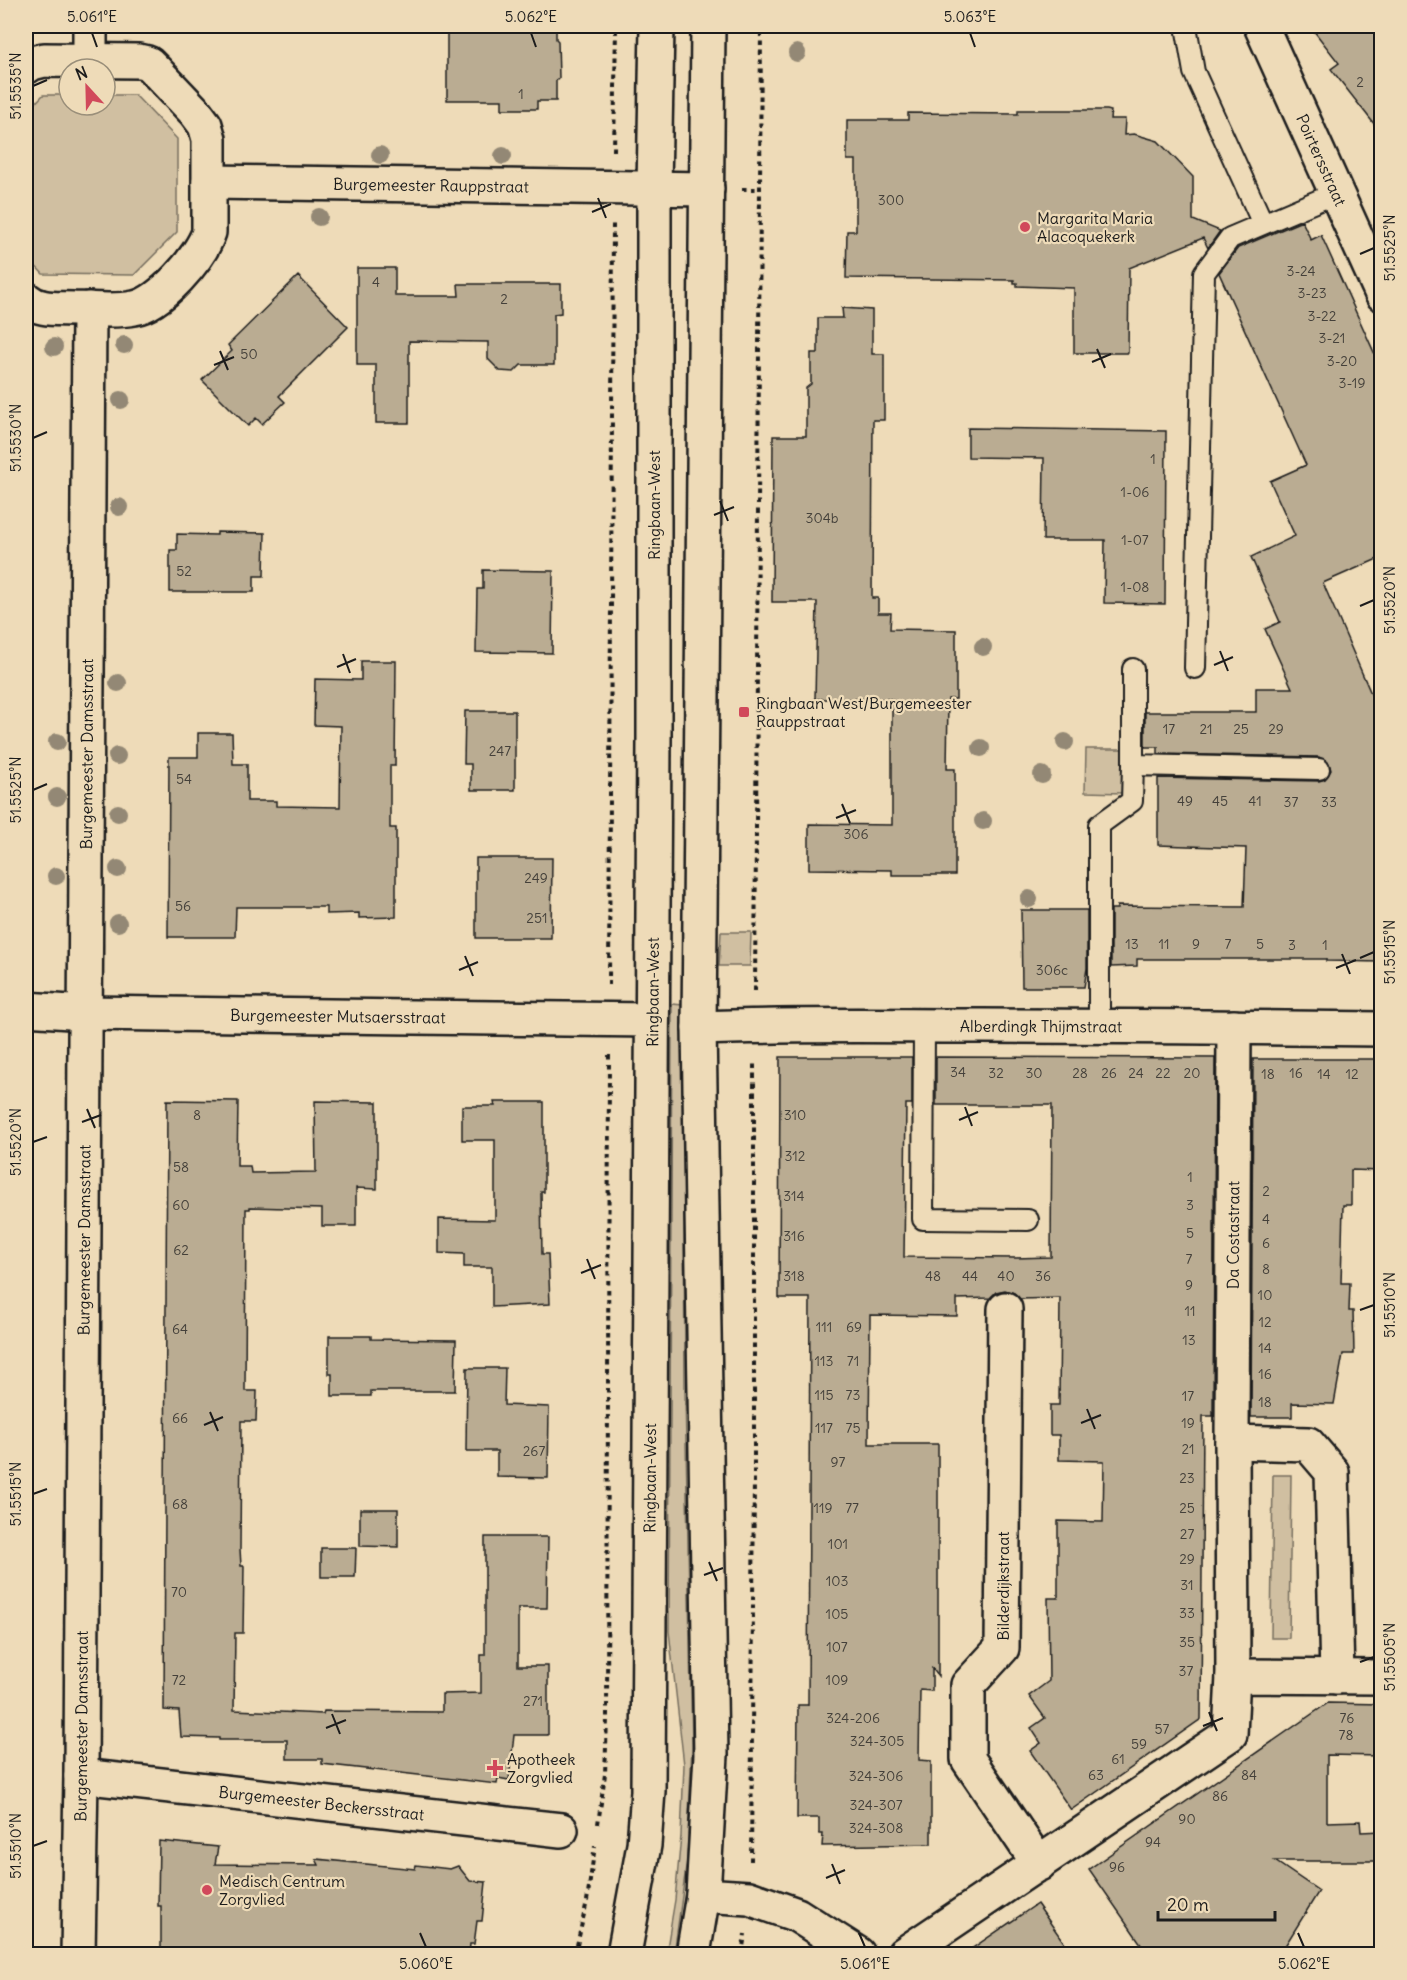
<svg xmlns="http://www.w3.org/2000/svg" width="1407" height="1980" viewBox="0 0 1407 1980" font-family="Delius,sans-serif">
<rect width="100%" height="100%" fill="#eedbb8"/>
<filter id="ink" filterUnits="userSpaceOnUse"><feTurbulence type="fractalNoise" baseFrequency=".0167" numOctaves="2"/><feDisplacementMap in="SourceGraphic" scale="12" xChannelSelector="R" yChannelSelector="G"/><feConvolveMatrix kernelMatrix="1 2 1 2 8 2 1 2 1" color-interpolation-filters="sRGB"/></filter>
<g filter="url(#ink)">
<path fill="#d0bfa1" stroke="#766e5e" stroke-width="1.5" d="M 43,95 L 69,95 L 69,105 L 105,105 L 105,95 L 135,95 L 177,139 L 177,232 L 134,275 L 43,274 L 26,256 L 26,113 Z
M 1086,749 L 1123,749 L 1123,793 L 1085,792 Z
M 721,932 L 751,932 L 750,966 L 719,966 Z
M 672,1004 L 683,1005 L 685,1394 L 692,1745 L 687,1860 L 674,1954 L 666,1954 L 675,1900 L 681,1836 L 684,1765 L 669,1631 Z
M 1273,1475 L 1291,1475 L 1289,1638 L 1271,1638 Z"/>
<path fill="#baac92" stroke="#1c1c1c" stroke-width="1.5" d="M 447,26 L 556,26 L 556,39 L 558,41 L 559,78 L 556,81 L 556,101 L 537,101 L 537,109 L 502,109 L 502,100 L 447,100 Z
M 1310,26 L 1382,26 L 1382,134 L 1331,69 L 1339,63 Z
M 1018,110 L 1107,110 L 1111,111 L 1110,119 L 1125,119 L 1124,135 L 1134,134 L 1158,141 L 1193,177 L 1193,220 L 1220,231 L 1208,248 L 1203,238 L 1129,268 L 1128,353 L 1074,353 L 1074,288 L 1017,286 L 1017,283 L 1014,283 L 1014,280 L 846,278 L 847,231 L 856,231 L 856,160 L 847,160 L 847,120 L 908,120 L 908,113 L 1018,114 Z
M 1302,221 L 1311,240 L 1321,235 L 1382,370 L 1382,557 L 1323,583 L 1382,719 L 1382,962 L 1326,961 L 1326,959 L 1137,959 L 1137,966 L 1111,967 L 1111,909 L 1117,909 L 1117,906 L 1244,907 L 1246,848 L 1158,845 L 1158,778 L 1319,781 L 1325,779 L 1331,770 L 1329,763 L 1319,757 L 1158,754 L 1158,747 L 1145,747 L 1145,712 L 1256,712 L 1256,688 L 1292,688 L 1265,629 L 1280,622 L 1251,557 L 1295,536 L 1270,481 L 1306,465 L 1219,273 L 1238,248 Z
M 357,268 L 395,268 L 395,296 L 459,296 L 458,284 L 561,284 L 561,313 L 554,314 L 554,365 L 521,365 L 514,372 L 500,371 L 488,359 L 488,342 L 409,341 L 409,423 L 376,423 L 376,365 L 357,365 Z
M 298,276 L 348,327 L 279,396 L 285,402 L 262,424 L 256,418 L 248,426 L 202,380 L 232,351 L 228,345 Z
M 842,308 L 872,310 L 872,354 L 884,354 L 884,420 L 873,420 L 872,598 L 878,598 L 878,613 L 891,613 L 890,629 L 956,630 L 956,699 L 948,699 L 947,769 L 955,769 L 955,875 L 892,875 L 892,870 L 809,869 L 809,824 L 892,825 L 892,699 L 815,699 L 817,602 L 772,602 L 773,436 L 806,436 L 806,388 L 811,384 L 811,353 L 818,353 L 818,318 L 843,318 Z
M 968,428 L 1166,431 L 1165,604 L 1104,603 L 1105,540 L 1043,540 L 1044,458 L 968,457 Z
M 217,532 L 265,533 L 264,576 L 254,576 L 254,592 L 170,592 L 170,550 L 177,550 L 177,534 L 217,535 Z
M 483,570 L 553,571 L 552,653 L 476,652 L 477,589 L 483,589 Z
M 361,661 L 396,661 L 395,766 L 390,766 L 390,828 L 396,828 L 396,917 L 359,918 L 359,913 L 326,914 L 326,907 L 236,907 L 235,937 L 168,937 L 169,757 L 198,757 L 198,733 L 232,733 L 233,764 L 247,764 L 247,801 L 276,801 L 276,806 L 340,807 L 341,726 L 314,725 L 315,679 L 361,680 Z
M 465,711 L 515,711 L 515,790 L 471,790 L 471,764 L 464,764 Z
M 476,858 L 552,858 L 551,938 L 476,938 Z
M 1021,910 L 1087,910 L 1087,968 L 1084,987 L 1022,987 Z
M 780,1057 L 912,1057 L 912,1104 L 906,1104 L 904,1257 L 1016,1258 L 1051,1257 L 1052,1105 L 936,1105 L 936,1057 L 1215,1058 L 1213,1416 L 1203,1416 L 1201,1719 L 1071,1810 L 1030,1751 L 1041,1743 L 1031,1728 L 1045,1718 L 1029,1696 L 1049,1681 L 1048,1598 L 1058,1598 L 1058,1521 L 1103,1522 L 1104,1461 L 1059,1460 L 1059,1435 L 1050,1435 L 1050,1405 L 1059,1405 L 1060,1298 L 1020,1299 L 1014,1293 L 1005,1290 L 996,1292 L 990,1298 L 957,1299 L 957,1316 L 870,1315 L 869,1444 L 938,1444 L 938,1676 L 932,1668 L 932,1691 L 920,1690 L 919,1760 L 931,1761 L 931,1844 L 822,1846 L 823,1834 L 819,1834 L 819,1818 L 797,1818 L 798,1705 L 808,1705 L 810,1298 L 779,1298 Z
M 1253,1059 L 1382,1059 L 1382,1171 L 1351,1170 L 1351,1205 L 1343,1205 L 1341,1283 L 1350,1283 L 1349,1311 L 1353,1311 L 1354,1354 L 1343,1354 L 1334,1404 L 1292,1403 L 1292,1417 L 1251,1417 Z
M 167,1100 L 238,1101 L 237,1166 L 250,1166 L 251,1173 L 316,1172 L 315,1101 L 377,1102 L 377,1189 L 356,1188 L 356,1226 L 322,1226 L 322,1209 L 250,1207 L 250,1209 L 246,1209 L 245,1391 L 257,1391 L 256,1421 L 241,1421 L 240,1549 L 241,1566 L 244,1566 L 243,1633 L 235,1633 L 234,1710 L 323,1714 L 324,1711 L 442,1712 L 442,1694 L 481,1693 L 481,1655 L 485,1655 L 485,1537 L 548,1537 L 547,1608 L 518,1608 L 518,1666 L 548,1666 L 548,1735 L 514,1735 L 509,1780 L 498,1778 L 497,1784 L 322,1764 L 322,1759 L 287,1759 L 287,1740 L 219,1740 L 219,1738 L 181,1737 L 179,1711 L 164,1710 Z
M 494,1102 L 544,1102 L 544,1192 L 541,1192 L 542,1254 L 548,1254 L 550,1304 L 492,1307 L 492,1267 L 464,1267 L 464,1254 L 439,1253 L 439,1219 L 495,1220 L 495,1140 L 462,1140 L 462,1106 L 495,1106 Z
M 329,1336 L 371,1336 L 371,1339 L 456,1340 L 455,1391 L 371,1391 L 371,1396 L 332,1396 L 332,1374 L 329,1374 Z
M 467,1368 L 505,1368 L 504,1405 L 549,1407 L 548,1478 L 497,1477 L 497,1451 L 466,1451 Z
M 360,1509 L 398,1509 L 398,1547 L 360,1546 Z
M 321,1548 L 356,1548 L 355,1577 L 321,1577 Z
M 1328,1703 L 1382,1704 L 1382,1756 L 1327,1755 L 1327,1822 L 1360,1821 L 1361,1832 L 1382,1831 L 1382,1861 L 1275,1861 L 1319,1891 L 1280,1954 L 1148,1954 L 1089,1869 Z
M 159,1841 L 218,1847 L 215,1864 L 319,1865 L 316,1859 L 415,1869 L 416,1865 L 450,1869 L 458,1866 L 470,1881 L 486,1882 L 482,1921 L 477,1921 L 474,1944 L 470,1944 L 469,1954 L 184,1954 L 184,1950 L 161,1950 L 161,1906 L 158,1906 Z
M 1037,1904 L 1072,1954 L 964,1954 Z"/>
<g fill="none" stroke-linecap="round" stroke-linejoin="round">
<defs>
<path id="lane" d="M 1186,26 L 1194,72 L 1259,215
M 1195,668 L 1204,273 L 1230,238 L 1336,193
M 1133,765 L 1133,669
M 924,1026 L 923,1219 L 1028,1220
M 1099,1026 L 1099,825 L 1132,801 L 1133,765 L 1319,769"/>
<g id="street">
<path id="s1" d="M 1261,26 L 1382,294"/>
<path d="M 90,61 L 90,26"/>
<path d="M 26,67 L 32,63 L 44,60 L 139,61 L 148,63 L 157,72 L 196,113 L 205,125 L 209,139 L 209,232 C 201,257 160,304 134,308 C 115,312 93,309 74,309 C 57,308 39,311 26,299"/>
<path id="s2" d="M 209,182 L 707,189"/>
<path id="s3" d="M 26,1009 L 85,1013 L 652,1020"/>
<path id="s4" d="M 699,1028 C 793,1024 887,1026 981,1026 C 1115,1026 1248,1027 1382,1029"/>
<path d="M 1005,1309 L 1002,1648 L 968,1685 L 968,1759 L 1039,1864"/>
<path d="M 1232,1442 L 1308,1444 L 1332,1472 L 1337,1677"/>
<path id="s5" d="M 1233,1676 L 1232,1442 L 1234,1027"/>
<path id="s6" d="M 81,1776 L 561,1830"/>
<path d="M 703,1895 L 749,1898 L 797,1915 L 858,1954"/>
<path id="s7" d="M 78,1954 L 81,1776 L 89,309"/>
<path d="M 904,1954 L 1230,1734 L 1233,1676 L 1382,1677"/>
</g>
<g id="secondary">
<path id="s8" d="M 624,1954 L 644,1845 L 648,1791 L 654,737 L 654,188 L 657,26"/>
<path d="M 693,1954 L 703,1895 L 711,1755 L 699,1028 L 708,26"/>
</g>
</defs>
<use href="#lane" stroke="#1c1c1c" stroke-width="24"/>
<use href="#street" stroke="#1c1c1c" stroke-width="38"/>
<use href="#secondary" stroke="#1c1c1c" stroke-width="38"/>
<path stroke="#1c1c1c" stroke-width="4" stroke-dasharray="4.5 4.5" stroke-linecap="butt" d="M 614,151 L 616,26
M 742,189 L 759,189
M 609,985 L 613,224
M 755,991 L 761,26
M 598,1824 L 605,1774 L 607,1719 L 609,1055
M 751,1861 L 754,1478 L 754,1061
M 575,1954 L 587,1901 L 595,1846
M 742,1954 L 745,1934"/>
<use href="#lane" stroke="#eedbb8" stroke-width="20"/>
<use href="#street" stroke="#eedbb8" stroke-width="33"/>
<use href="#secondary" stroke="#eedbb8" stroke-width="33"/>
</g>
<g fill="#938874">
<circle cx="797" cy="53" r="9"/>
<circle cx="380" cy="155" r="9"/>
<circle cx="503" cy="156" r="9"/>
<circle cx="319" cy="217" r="9"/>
<circle cx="124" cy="345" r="9"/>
<circle cx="54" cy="347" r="9"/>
<circle cx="121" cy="400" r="9"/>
<circle cx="119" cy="507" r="9"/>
<circle cx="983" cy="647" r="9"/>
<circle cx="118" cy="683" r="9"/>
<circle cx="57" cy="742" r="9"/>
<circle cx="1065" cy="742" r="9"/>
<circle cx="981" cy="748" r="9"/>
<circle cx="117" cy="756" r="9"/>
<circle cx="1042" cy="775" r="9"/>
<circle cx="57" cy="797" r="9"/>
<circle cx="118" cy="813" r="9"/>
<circle cx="983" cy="821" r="9"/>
<circle cx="118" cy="869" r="9"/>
<circle cx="56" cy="876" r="9"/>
<circle cx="1029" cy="899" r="9"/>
<circle cx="118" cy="923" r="9"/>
</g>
</g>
<path fill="none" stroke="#1c1c1c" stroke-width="2" d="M 92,33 L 97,47M 531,33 L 536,47M 970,33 L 975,47M 33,86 L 47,80M 598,198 L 606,218M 592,212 L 611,204M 1360,254 L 1374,248M 1097,349 L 1105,368M 220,351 L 228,370M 1092,362 L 1111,354M 214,365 L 234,357M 33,438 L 47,432M 720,501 L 728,521M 714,515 L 734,507M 1360,606 L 1374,600M 1220,651 L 1228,671M 343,654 L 350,673M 1214,665 L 1233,657M 337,667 L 356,659M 33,790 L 47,784M 842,804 L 850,823M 836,818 L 856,810M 1342,954 L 1350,974M 465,956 L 473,976M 1360,958 L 1374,952M 1336,968 L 1356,960M 459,970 L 478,962M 965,1107 L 972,1126M 87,1109 L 95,1128M 959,1120 L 978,1112M 82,1122 L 101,1115M 33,1142 L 47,1137M 587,1259 L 595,1279M 581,1273 L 601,1265M 1360,1310 L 1374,1305M 1087,1409 L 1095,1429M 210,1412 L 218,1431M 1081,1423 L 1101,1415M 204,1425 L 223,1417M 33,1494 L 47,1489M 709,1562 L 717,1581M 704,1575 L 723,1568M 1360,1662 L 1374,1657M 1209,1712 L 1217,1731M 332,1714 L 340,1734M 1203,1726 L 1223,1718M 326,1728 L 346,1720M 33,1846 L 47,1841M 832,1864 L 840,1884M 826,1878 L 845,1870M 420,1933 L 426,1947M 859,1933 L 865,1947M 1298,1933 L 1304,1947"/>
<g fill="#d1495b" stroke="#eedbb8" stroke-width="2">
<circle cx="1025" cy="227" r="6"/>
<rect x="738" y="706" width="12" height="12" rx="3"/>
<path d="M492 1759h6v6h6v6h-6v6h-6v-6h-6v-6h6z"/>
<circle cx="207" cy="1890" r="6"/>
</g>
<g text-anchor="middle" stroke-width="4.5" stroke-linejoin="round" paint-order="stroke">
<g font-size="14" fill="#44403a">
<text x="1360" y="87">2</text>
<text x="521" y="99">1</text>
<text x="891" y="205">300</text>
<text x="1301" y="276">3-24</text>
<text x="376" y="287">4</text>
<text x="1312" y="298">3-23</text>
<text x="504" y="304">2</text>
<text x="1322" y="321">3-22</text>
<text x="1332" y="343">3-21</text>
<text x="249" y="359">50</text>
<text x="1342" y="366">3-20</text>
<text x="1352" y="388">3-19</text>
<text x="1153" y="464">1</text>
<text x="1135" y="497">1-06</text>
<text x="822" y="523">304b</text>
<text x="1135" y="545">1-07</text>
<text x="184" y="576">52</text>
<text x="1135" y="592">1-08</text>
<text x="1169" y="734">17</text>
<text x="1206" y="734">21</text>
<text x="1241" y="734">25</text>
<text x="1276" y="734">29</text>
<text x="500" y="756">247</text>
<text x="184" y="784">54</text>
<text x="1185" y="806">49</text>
<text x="1220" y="806">45</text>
<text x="1255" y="806">41</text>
<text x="1291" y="807">37</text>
<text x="1329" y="807">33</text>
<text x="856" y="839">306</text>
<text x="536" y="883">249</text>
<text x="183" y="911">56</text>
<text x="537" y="923">251</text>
<text x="1132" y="949">13</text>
<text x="1164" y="949">11</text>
<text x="1196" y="949">9</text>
<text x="1228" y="949">7</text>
<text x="1260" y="949">5</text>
<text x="1292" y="950">3</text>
<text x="1325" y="950">1</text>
<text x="1052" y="975">306c</text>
<text x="958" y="1077">34</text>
<text x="996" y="1078">32</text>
<text x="1034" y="1078">30</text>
<text x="1080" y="1078">28</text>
<text x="1109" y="1078">26</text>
<text x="1136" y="1078">24</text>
<text x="1163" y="1078">22</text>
<text x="1192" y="1078">20</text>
<text x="1296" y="1078">16</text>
<text x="1268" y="1079">18</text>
<text x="1324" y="1079">14</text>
<text x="1352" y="1079">12</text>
<text x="197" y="1120">8</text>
<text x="795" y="1120">310</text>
<text x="795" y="1161">312</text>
<text x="181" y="1172">58</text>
<text x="1190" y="1182">1</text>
<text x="1266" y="1196">2</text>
<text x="794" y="1201">314</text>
<text x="181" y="1210">60</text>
<text x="1190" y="1210">3</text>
<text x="1266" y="1224">4</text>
<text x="1190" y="1238">5</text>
<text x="794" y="1241">316</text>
<text x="1266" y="1248">6</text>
<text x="181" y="1255">62</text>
<text x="1189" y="1264">7</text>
<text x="1266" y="1274">8</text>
<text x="794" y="1281">318</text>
<text x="933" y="1281">48</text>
<text x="970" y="1281">44</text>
<text x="1006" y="1281">40</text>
<text x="1043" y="1281">36</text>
<text x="1189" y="1290">9</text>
<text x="1265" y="1300">10</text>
<text x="1190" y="1316">11</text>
<text x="1265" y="1327">12</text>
<text x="824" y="1332">111</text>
<text x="854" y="1332">69</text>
<text x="180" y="1334">64</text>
<text x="1189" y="1345">13</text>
<text x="1265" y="1353">14</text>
<text x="824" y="1366">113</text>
<text x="853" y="1366">71</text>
<text x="1265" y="1379">16</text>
<text x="824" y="1400">115</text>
<text x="853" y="1400">73</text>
<text x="1188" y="1401">17</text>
<text x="1265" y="1407">18</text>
<text x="180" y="1423">66</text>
<text x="1188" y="1428">19</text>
<text x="824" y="1433">117</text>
<text x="853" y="1433">75</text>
<text x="1188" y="1454">21</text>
<text x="534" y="1456">267</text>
<text x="838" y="1467">97</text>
<text x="1187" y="1483">23</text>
<text x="180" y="1509">68</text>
<text x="823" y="1513">119</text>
<text x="852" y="1513">77</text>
<text x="1187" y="1513">25</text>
<text x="1187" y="1539">27</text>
<text x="838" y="1549">101</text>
<text x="1187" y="1564">29</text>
<text x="837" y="1586">103</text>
<text x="1187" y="1590">31</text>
<text x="179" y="1597">70</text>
<text x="1187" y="1618">33</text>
<text x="837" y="1619">105</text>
<text x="1187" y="1647">35</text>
<text x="837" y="1652">107</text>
<text x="1186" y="1676">37</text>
<text x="179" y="1685">72</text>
<text x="837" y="1685">109</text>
<text x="533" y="1706">271</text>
<text x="853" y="1723">324-206</text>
<text x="1347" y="1723">76</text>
<text x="1162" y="1734">57</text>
<text x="1346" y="1740">78</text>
<text x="877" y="1746">324-305</text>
<text x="1139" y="1749">59</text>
<text x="1118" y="1764">61</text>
<text x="1096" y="1780">63</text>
<text x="1249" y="1780">84</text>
<text x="876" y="1781">324-306</text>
<text x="1220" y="1801">86</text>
<text x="876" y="1810">324-307</text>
<text x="1187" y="1824">90</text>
<text x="876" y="1833">324-308</text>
<text x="1153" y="1847">94</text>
<text x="1117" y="1872">96</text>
</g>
<g font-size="16" fill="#1c1c1c" stroke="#eedbb8">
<text dy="6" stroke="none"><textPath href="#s1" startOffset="147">Poirtersstraat</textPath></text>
<text dy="6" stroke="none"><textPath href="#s2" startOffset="222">Burgemeester Rauppstraat</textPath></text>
<text transform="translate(654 505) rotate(-90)" y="6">Ringbaan-West</text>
<text dy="6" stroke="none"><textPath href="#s7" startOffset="1200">Burgemeester Damsstraat</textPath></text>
<text dy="6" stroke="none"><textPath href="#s8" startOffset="964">Ringbaan-West</textPath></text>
<text dy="6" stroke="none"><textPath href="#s3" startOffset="312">Burgemeester Mutsaersstraat</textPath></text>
<text dy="6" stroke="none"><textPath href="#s4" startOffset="342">Alberdingk Thijmstraat</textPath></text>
<text dy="6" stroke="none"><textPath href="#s5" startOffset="441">Da Costastraat</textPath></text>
<text dy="6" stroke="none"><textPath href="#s7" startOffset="714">Burgemeester Damsstraat</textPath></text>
<text dy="6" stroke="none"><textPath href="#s8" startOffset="478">Ringbaan-West</textPath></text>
<text transform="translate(1003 1586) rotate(-90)" y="6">Bilderdijkstraat</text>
<text dy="6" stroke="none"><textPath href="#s7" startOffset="228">Burgemeester Damsstraat</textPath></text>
<text dy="6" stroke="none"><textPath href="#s6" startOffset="242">Burgemeester Beckersstraat</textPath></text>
</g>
<g font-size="16" fill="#1c1c1c" stroke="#eedbb8" text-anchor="start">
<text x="1037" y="224">Margarita Maria<tspan x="1037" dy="18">Alacoquekerk</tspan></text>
<text x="756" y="709">Ringbaan West/Burgemeester<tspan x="756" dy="18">Rauppstraat</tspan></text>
<text x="507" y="1765">Apotheek<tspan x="507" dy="18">Zorgvlied</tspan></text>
<text x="219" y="1887">Medisch Centrum<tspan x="219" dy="18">Zorgvlied</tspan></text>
</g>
</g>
<rect width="1407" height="1980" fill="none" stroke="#eedbb8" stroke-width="66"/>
<g transform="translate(87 87) rotate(338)"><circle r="28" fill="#eedbb8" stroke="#9a8f7a" stroke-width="1.5"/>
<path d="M0-4.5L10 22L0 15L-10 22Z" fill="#d1495b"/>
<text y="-9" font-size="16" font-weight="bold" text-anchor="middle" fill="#1c1c1c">N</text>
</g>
<path d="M1158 1911v9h117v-9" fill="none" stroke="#1c1c1c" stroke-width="3"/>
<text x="1167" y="1911" font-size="18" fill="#1c1c1c" stroke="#eedbb8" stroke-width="4.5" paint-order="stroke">20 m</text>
<rect x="33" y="33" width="1341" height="1914" fill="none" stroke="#1c1c1c" stroke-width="2"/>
<g font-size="15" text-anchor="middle" fill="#1c1c1c">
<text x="92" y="22">5.061°E</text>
<text x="531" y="22">5.062°E</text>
<text x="970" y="22">5.063°E</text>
<text transform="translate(16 86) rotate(-90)" y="5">51.5535°N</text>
<text transform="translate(1390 248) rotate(-90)" y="5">51.5525°N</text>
<text transform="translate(16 438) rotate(-90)" y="5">51.5530°N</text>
<text transform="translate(1390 600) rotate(-90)" y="5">51.5520°N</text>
<text transform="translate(16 790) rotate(-90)" y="5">51.5525°N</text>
<text transform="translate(1390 952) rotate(-90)" y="5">51.5515°N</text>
<text transform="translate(16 1142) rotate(-90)" y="5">51.5520°N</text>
<text transform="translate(1390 1305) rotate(-90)" y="5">51.5510°N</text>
<text transform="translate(16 1494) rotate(-90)" y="5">51.5515°N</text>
<text transform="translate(1390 1657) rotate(-90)" y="5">51.5505°N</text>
<text transform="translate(16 1846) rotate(-90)" y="5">51.5510°N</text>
<text x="426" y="1969">5.060°E</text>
<text x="865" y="1969">5.061°E</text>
<text x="1304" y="1969">5.062°E</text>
</g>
</svg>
